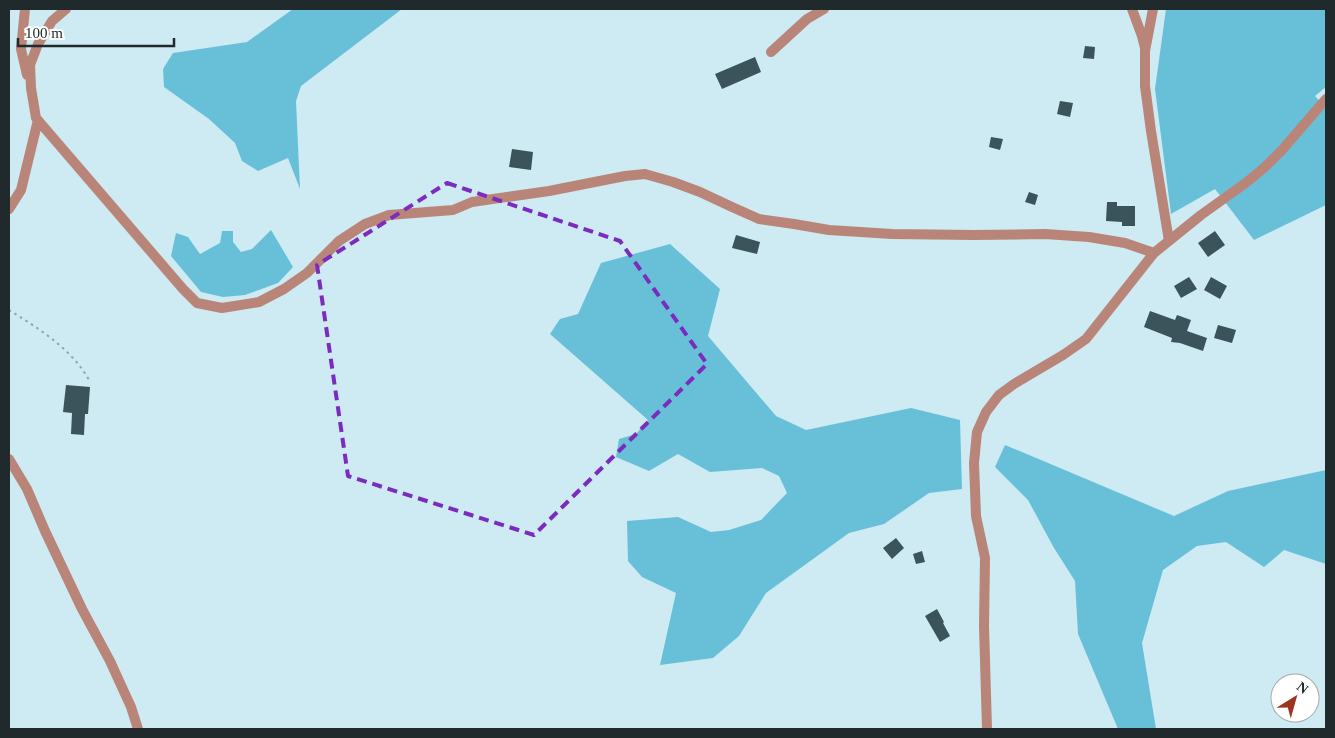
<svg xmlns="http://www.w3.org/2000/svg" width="1335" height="738" viewBox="0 0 1335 738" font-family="'Times New Roman',serif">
<rect width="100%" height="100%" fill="#ceeaf2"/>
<path fill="#68c0d8" d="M 293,9 L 402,9 L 301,86 L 296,101 L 300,189 L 288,158 L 258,171 L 242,161 L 235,143 L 209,119 L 164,87 L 163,69 L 173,53 L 247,42 Z
M 1166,9 L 1326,9 L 1326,87 L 1315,96 L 1326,108 L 1326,205 L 1254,240 L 1215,189 L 1171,214 L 1155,89 Z
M 271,230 L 293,267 L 278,283 L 245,295 L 223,297 L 201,292 L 171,256 L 176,233 L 188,237 L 200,254 L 220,243 L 222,231 L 233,231 L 233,242 L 241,252 L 252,249 Z
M 670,244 L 720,289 L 708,336 L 776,416 L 806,430 L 911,408 L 960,420 L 962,489 L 929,493 L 884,524 L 849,533 L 766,593 L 739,636 L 713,658 L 660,665 L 676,593 L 642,577 L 628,561 L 627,521 L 678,517 L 711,532 L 729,530 L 761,520 L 787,493 L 779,476 L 762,468 L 710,472 L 678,454 L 649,471 L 616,457 L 619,439 L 636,434 L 648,420 L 550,334 L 560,319 L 578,314 L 601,263 Z
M 1005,445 L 1174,516 L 1228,491 L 1326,470 L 1326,564 L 1284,550 L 1264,567 L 1226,542 L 1197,546 L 1163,570 L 1142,643 L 1156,729 L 1118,729 L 1078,634 L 1075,581 L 1054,548 L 1028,500 L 995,467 Z"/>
<path fill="#3b535a" d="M 1085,46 L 1095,47 L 1094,59 L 1083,58 Z
M 755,57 L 761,72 L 722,89 L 715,74 Z
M 1060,101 L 1073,103 L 1070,117 L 1057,114 Z
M 991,137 L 1003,139 L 1000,150 L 989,147 Z
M 512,149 L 533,152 L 531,170 L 509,167 Z
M 1029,192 L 1038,195 L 1035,205 L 1025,202 Z
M 1107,202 L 1117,202 L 1117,206 L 1135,206 L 1135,226 L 1122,226 L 1122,222 L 1106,221 Z
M 1215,231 L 1225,245 L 1208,257 L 1198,243 Z
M 736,235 L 760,242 L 757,254 L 732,248 Z
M 1189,277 L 1197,289 L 1181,298 L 1174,286 Z
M 1211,277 L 1227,286 L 1220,299 L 1204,290 Z
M 1150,311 L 1175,320 L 1177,315 L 1191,320 L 1187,331 L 1207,338 L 1203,351 L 1180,343 L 1171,342 L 1172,338 L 1144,327 Z
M 1218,325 L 1236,330 L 1232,343 L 1214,338 Z
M 66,385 L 90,387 L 88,414 L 85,414 L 84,435 L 71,434 L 72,413 L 63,412 Z
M 896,538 L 904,548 L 892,559 L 883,548 Z
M 922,551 L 925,562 L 916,564 L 913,554 Z
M 937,609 L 944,622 L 943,623 L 950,636 L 940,642 L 925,616 Z"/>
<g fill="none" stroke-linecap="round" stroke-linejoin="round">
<path stroke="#8fa5ab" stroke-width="2" stroke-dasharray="2.5 4" stroke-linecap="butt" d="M 9,310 C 38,328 72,349 89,380"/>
<path stroke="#b98578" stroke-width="10" d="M 25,9 L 21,49 L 27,75
M 66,9 L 52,21 L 38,44 L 30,65 L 31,88 L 36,118 L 183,289 L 197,303 L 222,308 L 259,302 L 284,289 L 307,273 L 339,241 L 365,224 L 389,215 L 453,210 L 472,202 L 549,191 L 625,176 L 645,174 L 673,182 L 700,192 L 732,207 L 759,219 L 794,224 L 829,230 L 892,234 L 974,235 L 1045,234 L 1089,237 L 1125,243 L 1154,253
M 1132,9 L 1142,36 L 1145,48
M 1153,9 L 1145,51 L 1145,86 L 1151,131 L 1169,241
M 771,52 L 807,19 L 824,9
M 9,209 L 21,190 L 38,120
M 9,459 L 27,489 L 45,531 L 82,609 L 110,661 L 131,707 L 138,729
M 987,729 L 984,626 L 985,558 L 976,516 L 974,463 L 977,432 L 986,412 L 999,395 L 1014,384 L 1063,355 L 1086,339 L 1154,253 L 1201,215 L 1247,182 L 1265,167 L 1282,150 L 1326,99"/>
</g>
<path fill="none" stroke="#7b2cbf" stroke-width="4" stroke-dasharray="10 6" stroke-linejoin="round" d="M 447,183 L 620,241 L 707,364 L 534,535 L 348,476 L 317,265 Z"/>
<rect width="1335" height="738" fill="none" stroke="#202a2d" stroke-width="20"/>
<g transform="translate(1295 698) rotate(37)"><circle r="24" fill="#ffffff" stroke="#a6aaab"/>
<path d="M0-4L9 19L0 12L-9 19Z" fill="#9d341e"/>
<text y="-8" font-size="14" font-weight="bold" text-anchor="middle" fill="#202a2d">N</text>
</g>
<path d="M18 38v8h156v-8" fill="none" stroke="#202a2d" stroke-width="2.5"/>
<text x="25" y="38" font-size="15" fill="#202a2d" stroke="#ffffff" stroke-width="4" paint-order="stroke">100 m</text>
</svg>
